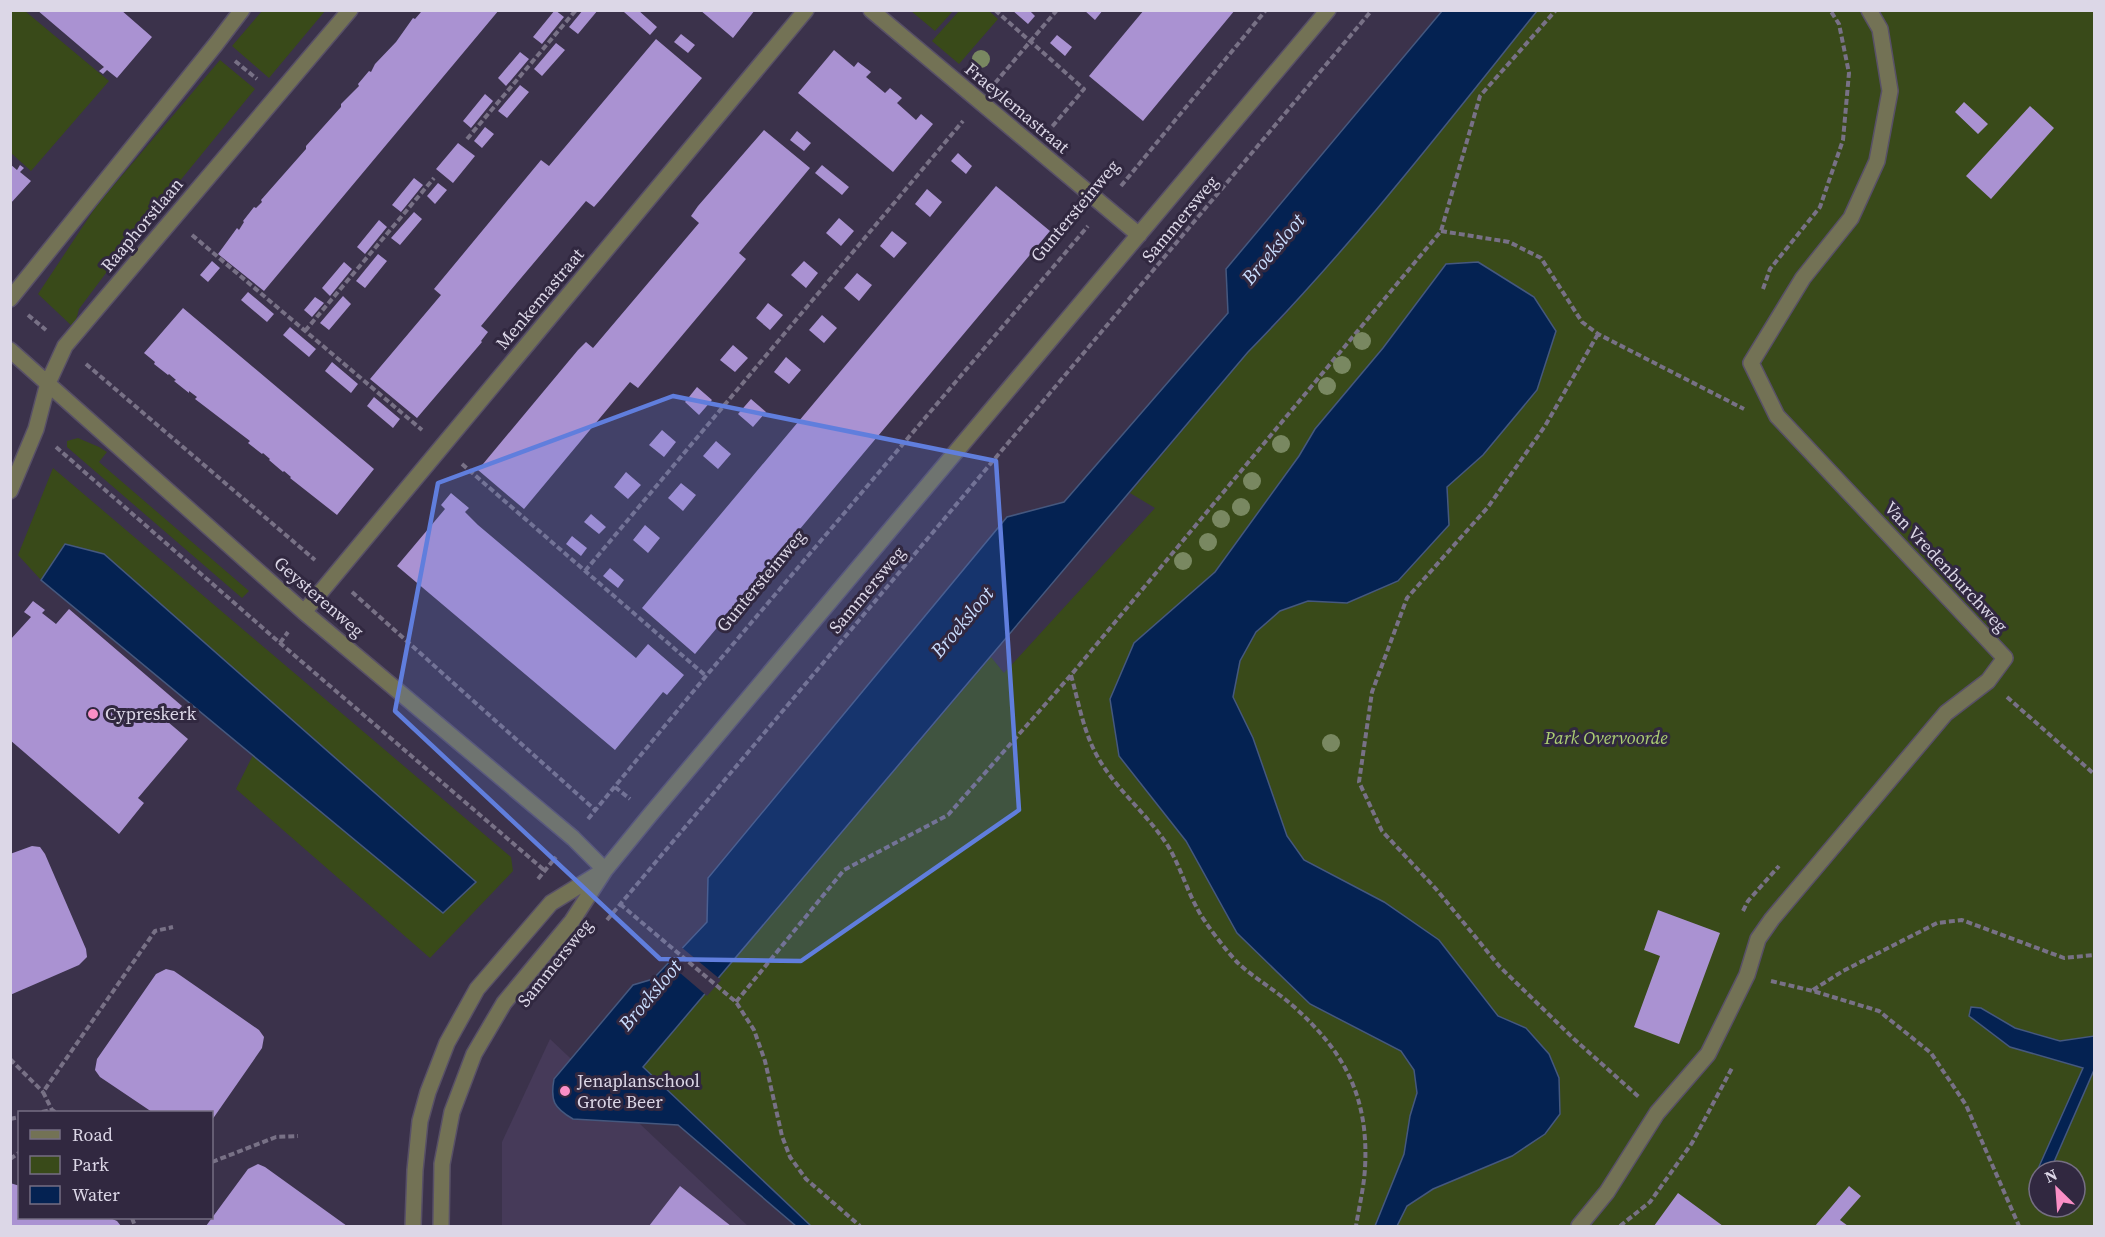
<svg xmlns="http://www.w3.org/2000/svg" width="2105" height="1237" viewBox="0 0 2105 1237" font-family="'Source Serif 4',serif">
<rect width="100%" height="100%" fill="#3b324b"/>
<path fill="#463a59" d="M 550,1039 L 748,1226 L 502,1226 L 502,1142 Z"/>
<path fill="#394a19" fill-rule="evenodd" d="M 11,10 L 25,11 L 109,81 L 31,171 L 11,153 Z
M 262,11 L 325,11 L 269,78 L 232,46 Z
M 911,11 L 953,11 L 935,31 Z
M 959,11 L 989,11 L 998,19 L 959,64 L 932,41 Z
M 1525,11 L 2094,11 L 2094,1226 L 811,1226 L 643,1067 L 991,657 L 1004,673 L 1155,508 L 1130,493 L 1248,352 L 1284,316 L 1384,198 ZM 2039,1171 L 2075,1171 L 2075,1207 L 2039,1207 Z
M 220,60 L 255,89 L 121,253 L 79,309 L 74,328 L 38,294 L 97,205 Z
M 78,438 L 99,447 L 107,452 L 99,462 L 249,591 L 242,598 L 67,447 L 67,441 Z
M 53,468 L 511,857 L 513,871 L 430,958 L 236,789 L 253,755 L 443,913 L 476,882 L 65,544 L 41,580 L 18,555 Z"/>
<path fill="#042252" stroke="#45587f" stroke-width="1.5" d="M 1442,11 L 1537,11 C 1444,127 1352,246 1248,352 L 643,1067 L 811,1226 L 796,1226 L 678,1125 L 573,1119 C 554,1108 550,1101 554,1079 L 633,985 L 653,979 L 707,922 L 708,878 L 1007,517 L 1064,502 L 1228,313 L 1226,269 Z
M 1478,262 L 1534,297 L 1556,331 L 1537,390 L 1483,455 L 1447,487 L 1449,525 L 1398,581 L 1347,603 L 1308,601 L 1280,611 L 1256,632 L 1240,661 L 1233,697 L 1253,738 L 1287,836 L 1304,860 L 1384,902 L 1439,940 L 1498,1016 L 1526,1028 L 1549,1054 L 1559,1078 L 1560,1114 L 1545,1134 L 1512,1156 L 1433,1189 L 1407,1206 L 1397,1226 L 1375,1226 L 1404,1154 L 1410,1116 L 1417,1093 L 1414,1070 L 1401,1051 L 1310,1004 L 1237,933 L 1186,841 L 1119,756 L 1110,699 L 1134,643 L 1215,572 L 1299,456 L 1315,429 L 1383,348 L 1446,264 Z
M 65,544 L 104,554 L 476,882 L 443,913 L 41,580 Z
M 1971,1007 L 1981,1008 L 2015,1028 L 2060,1041 L 2094,1036 L 2094,1070 L 2050,1171 L 2039,1171 L 2037,1199 L 2029,1189 L 2083,1068 L 2010,1047 L 1969,1016 Z"/>
<path fill="#3b324b" d="M 680,946 L 721,980 L 707,996 L 666,961 Z"/>
<path fill="#aa92d2" d="M 37,10 L 121,10 L 152,37 L 117,78 L 107,70 L 103,74 L 99,71 L 104,67 Z
M 419,10 L 499,10 L 264,291 L 218,254 L 237,228 L 239,230 L 244,222 L 243,221 L 254,207 L 256,208 L 262,202 L 261,200 L 306,149 L 306,146 L 341,107 L 341,104 L 359,86 L 358,84 L 369,71 L 371,72 L 375,64 L 396,42 L 413,18 L 415,19 L 421,12 Z
M 555,10 L 564,17 L 542,44 L 533,37 Z
M 583,10 L 598,10 L 578,34 L 569,27 Z
M 625,10 L 638,10 L 657,27 L 650,35 L 624,12 Z
M 700,10 L 755,10 L 733,38 Z
M 1012,10 L 1029,10 L 1035,16 L 1028,24 Z
M 1084,10 L 1103,10 L 1095,20 Z
M 1144,10 L 1235,10 L 1143,121 L 1089,76 Z
M 681,34 L 695,45 L 688,53 L 674,42 Z
M 1057,35 L 1072,47 L 1065,56 L 1050,43 Z
M 656,39 L 702,78 L 602,198 L 594,207 L 586,201 L 516,284 L 481,326 L 488,332 L 481,341 L 482,342 L 417,418 L 370,379 L 441,295 L 434,289 L 541,160 L 549,166 Z
M 556,43 L 565,50 L 542,76 L 534,69 Z
M 834,50 L 854,67 L 858,62 L 871,72 L 866,77 L 885,93 L 890,88 L 902,98 L 897,103 L 916,120 L 921,114 L 933,124 L 893,172 L 798,93 Z
M 520,52 L 529,59 L 506,86 L 498,78 Z
M 520,85 L 529,92 L 507,118 L 498,111 Z
M 485,94 L 493,101 L 471,128 L 463,121 Z
M 1964,102 L 1988,124 L 1978,134 L 1955,112 Z
M 2030,106 L 2054,128 L 1991,199 L 1966,176 Z
M 485,127 L 494,134 L 482,148 L 474,141 Z
M 764,130 L 810,168 L 739,253 L 746,259 L 727,282 L 638,388 L 630,382 L 524,509 L 478,470 L 578,350 L 586,342 L 593,348 L 699,223 L 691,216 L 698,206 Z
M 797,131 L 811,143 L 804,151 L 790,140 Z
M 458,143 L 475,156 L 453,183 L 436,169 Z
M 958,153 L 972,166 L 966,174 L 951,161 Z
M 10,164 L 17,170 L 20,165 L 24,168 L 20,172 L 31,181 L 10,204 Z
M 822,165 L 849,187 L 842,195 L 815,173 Z
M 414,178 L 423,185 L 401,212 L 392,205 Z
M 438,183 L 447,190 L 435,204 L 427,196 Z
M 996,186 L 1050,231 L 695,654 L 642,608 Z
M 927,189 L 942,202 L 930,217 L 915,204 Z
M 414,212 L 422,219 L 400,245 L 391,238 Z
M 839,218 L 854,231 L 841,246 L 826,233 Z
M 379,220 L 387,227 L 365,254 L 357,247 Z
M 892,231 L 907,243 L 894,258 L 880,246 Z
M 378,254 L 387,261 L 365,288 L 356,281 Z
M 212,261 L 220,268 L 208,282 L 200,275 Z
M 804,261 L 818,273 L 806,288 L 791,275 Z
M 344,262 L 352,269 L 330,296 L 322,288 Z
M 857,273 L 872,285 L 859,301 L 844,288 Z
M 248,292 L 274,314 L 267,322 L 241,300 Z
M 343,296 L 351,304 L 329,330 L 320,323 Z
M 315,297 L 324,303 L 312,317 L 304,310 Z
M 768,303 L 783,315 L 770,330 L 756,318 Z
M 183,308 L 374,469 L 337,515 L 290,478 L 291,477 L 284,471 L 283,472 L 269,460 L 270,459 L 263,453 L 262,454 L 248,443 L 250,441 L 195,399 L 197,397 L 189,391 L 189,393 L 174,381 L 176,380 L 169,374 L 168,375 L 154,364 L 155,362 L 144,353 Z
M 822,315 L 837,328 L 824,343 L 809,330 Z
M 290,327 L 316,349 L 309,357 L 283,335 Z
M 733,345 L 748,358 L 735,372 L 720,360 Z
M 786,357 L 801,370 L 789,384 L 774,372 Z
M 332,362 L 358,384 L 351,393 L 325,371 Z
M 697,387 L 712,400 L 699,415 L 685,402 Z
M 374,397 L 400,419 L 393,428 L 367,406 Z
M 751,399 L 766,412 L 753,427 L 738,414 Z
M 662,430 L 676,442 L 664,457 L 649,445 Z
M 716,441 L 731,454 L 718,469 L 703,456 Z
M 626,472 L 641,485 L 628,499 L 614,487 Z
M 681,483 L 696,495 L 683,511 L 668,498 Z
M 451,493 L 469,508 L 465,512 L 478,525 L 636,658 L 648,644 L 684,675 L 667,695 L 663,692 L 615,750 L 397,566 L 445,509 L 441,505 Z
M 591,514 L 606,527 L 599,534 L 584,522 Z
M 645,525 L 660,538 L 648,553 L 633,540 Z
M 572,536 L 587,548 L 581,556 L 566,544 Z
M 610,568 L 624,580 L 618,588 L 603,576 Z
M 33,601 L 45,610 L 42,613 L 56,624 L 69,609 L 182,706 L 168,722 L 188,739 L 138,798 L 144,803 L 119,834 L 10,740 L 10,640 L 31,617 L 24,612 Z
M 32,846 L 40,847 L 45,854 L 86,949 L 87,957 L 79,965 L 10,995 L 10,854 Z
M 1658,910 L 1720,933 L 1679,1044 L 1634,1027 L 1660,956 L 1644,950 Z
M 166,969 L 174,971 L 259,1030 L 264,1037 L 262,1048 L 212,1120 L 212,1112 L 152,1112 L 100,1077 L 95,1070 L 97,1059 L 156,974 Z
M 258,1164 L 265,1167 L 347,1226 L 206,1226 L 248,1169 Z
M 10,1183 L 20,1186 L 20,1218 L 110,1218 L 117,1221 L 121,1226 L 10,1226 Z
M 680,1186 L 731,1226 L 649,1226 Z
M 1849,1186 L 1861,1196 L 1840,1220 L 1848,1226 L 1815,1226 Z
M 1678,1193 L 1723,1226 L 1654,1226 Z"/>
<g fill="none" stroke-linecap="round" stroke-linejoin="round">
<defs>
<path id="minor" d="M 871,10 L 1139,235
M 10,299 L 216,44 L 242,10
M 10,350 L 304,612 L 573,838 L 605,870
M 10,491 L 36,429 L 48,383 L 65,346 L 350,10
M 304,612 L 806,10
M 413,1226 L 415,1170 L 420,1121 L 428,1092 L 447,1043 L 477,989 L 551,903 L 600,873
M 441,1226 L 442,1164 L 452,1112 L 474,1054 L 504,1003 L 572,921 L 605,870 L 650,815 L 1328,10
M 1579,1226 L 1607,1192 L 1657,1113 L 1708,1054 L 1747,975 L 1758,939 L 1772,919 L 1946,713 L 1988,681 L 2005,658 L 1777,416 L 1751,363 L 1803,278 L 1851,218 L 1877,161 L 1890,91 L 1880,29 L 1869,10"/>
</defs>
<use href="#minor" stroke="#585067" stroke-width="18"/>
<path stroke="#787186" stroke-width="4" stroke-dasharray="6 3" stroke-linecap="butt" d="M 995,10 L 1084,89 L 1051,128
M 235,61 L 257,79
M 995,83 L 1057,10
M 467,139 L 576,10
M 1121,186 L 1266,10
M 1441,231 L 1509,242 L 1541,258 L 1582,322 L 1598,334 L 1744,409
M 192,235 L 422,430
M 1763,289 L 1770,269 L 1820,207 L 1843,140 L 1849,73 L 1839,24 L 1830,10
M 28,315 L 46,330
M 305,331 L 434,178
M 1598,334 L 1545,426 L 1488,507 L 1407,598 L 1372,692 L 1359,782 L 1382,831 L 1436,889 L 1500,967 L 1574,1039 L 1639,1097
M 86,364 L 315,560
M 56,447 L 280,643 L 544,870
M 462,464 L 706,676
M 585,571 L 963,121
M 352,592 L 595,810
M 280,643 L 288,632
M 1071,675 C 1079,704 1084,735 1100,761 C 1119,792 1148,815 1168,846 C 1180,866 1186,888 1197,908 C 1203,921 1228,953 1238,963 C 1254,978 1275,990 1292,1005 C 1344,1051 1369,1096 1365,1168 C 1364,1187 1359,1207 1356,1226
M 2007,697 L 2094,774
M 615,787 L 630,799
M 588,819 L 706,676 L 1088,226
M 538,879 L 556,857
M 620,904 L 736,1002 L 754,1030 L 765,1061 L 782,1136 L 790,1157 L 806,1179 L 860,1226
M 1743,911 L 1748,901 L 1779,866
M 607,920 L 1372,10
M 1771,981 L 1813,991 L 1879,1011 L 1931,1053 L 1966,1105 L 2019,1226
M 1813,990 L 1843,971 L 1937,923 L 1962,920 L 2064,958 L 2094,955
M 736,1002 L 844,870 L 948,815 L 1071,675 L 1441,231 L 1480,96 L 1556,10
M 10,1059 L 43,1092
M 42,1112 L 52,1110
M 55,1112 L 52,1110 L 43,1092 L 155,931 L 173,927
M 10,1119 L 20,1117
M 10,1159 L 20,1152
M 212,1162 L 276,1137 L 298,1136
M 132,1218 L 135,1226
M 1620,1226 L 1650,1202 L 1692,1143 L 1732,1068"/>
<use href="#minor" stroke="#737255" stroke-width="15"/>
</g>
<g fill="#798861">
<circle cx="981" cy="59" r="9"/>
<circle cx="1362" cy="341" r="9"/>
<circle cx="1342" cy="365" r="9"/>
<circle cx="1327" cy="386" r="9"/>
<circle cx="1281" cy="444" r="9"/>
<circle cx="1252" cy="481" r="9"/>
<circle cx="1241" cy="507" r="9"/>
<circle cx="1221" cy="519" r="9"/>
<circle cx="1208" cy="542" r="9"/>
<circle cx="1183" cy="561" r="9"/>
<circle cx="1331" cy="743" r="9"/>
</g>
<path fill="#607edd" fill-opacity="0.2" stroke="#607edd" stroke-width="4.5" stroke-linejoin="round" d="M 673,396 L 996,461 L 1019,810 L 801,961 L 660,959 L 395,711 L 438,483 Z"/>
<g fill="#fa8fc6" stroke="#312840" stroke-width="2">
<circle cx="93" cy="714" r="6"/>
<circle cx="565" cy="1091" r="6"/>
</g>
<g text-anchor="middle" stroke-width="6" stroke-linejoin="round" paint-order="stroke">
<g font-size="18" fill="#dcd7e7" stroke="#312840">
<text transform="translate(1017 108) rotate(40)" y="6">Fraeylemastraat</text>
<text transform="translate(1075 211) rotate(-50)" y="6">Guntersteinweg</text>
<text transform="translate(1180 219) rotate(-50)" y="6">Sammersweg</text>
<text transform="translate(142 225) rotate(-50)" y="6">Raaphorstlaan</text>
<text transform="translate(540 299) rotate(-50)" y="6">Menkemastraat</text>
<text transform="translate(1946 567) rotate(47)" y="6">Van Vredenburchweg</text>
<text transform="translate(761 581) rotate(-50)" y="6">Guntersteinweg</text>
<text transform="translate(867 590) rotate(-50)" y="6">Sammersweg</text>
<text transform="translate(319 597) rotate(41)" y="6">Geysterenweg</text>
<text transform="translate(555 963) rotate(-51)" y="6">Sammersweg</text>
</g>
<g font-size="18" fill="#dcd7e7" stroke="#312840" text-anchor="start">
<text x="105" y="720">Cypreskerk</text>
<text x="577" y="1087">Jenaplanschool<tspan x="577" dy="21">Grote Beer</tspan></text>
</g>
<g font-size="18" font-style="italic" fill="#accf73" stroke="#312840">
<text x="1606" y="744">Park Overvoorde</text>
</g>
<g font-size="20" font-style="italic" fill="#c9ddfe" stroke="#312840">
<text transform="translate(1273 249) rotate(-50)" y="7">Broeksloot</text>
<text transform="translate(962 622) rotate(-50)" y="7">Broeksloot</text>
<text transform="translate(650 995) rotate(-50)" y="7">Broeksloot</text>
</g>
</g>
<rect width="2105" height="1237" fill="none" stroke="#dcd7e7" stroke-width="24"/>
<rect x="18" y="1111" width="195" height="108" fill="#312840" stroke="#756e83" stroke-width="1.5"/>
<rect x="30" y="1130" width="30" height="9" fill="#737255" stroke="#756e83" stroke-width="1.5"/>
<text x="72" y="1141" font-size="18" fill="#dcd7e7">Road</text>
<rect x="30" y="1156" width="30" height="18" fill="#394a19" stroke="#756e83" stroke-width="1.5"/>
<text x="72" y="1171" font-size="18" fill="#dcd7e7">Park</text>
<rect x="30" y="1186" width="30" height="18" fill="#042252" stroke="#756e83" stroke-width="1.5"/>
<text x="72" y="1201" font-size="18" fill="#dcd7e7">Water</text>
<g transform="translate(2057 1189) rotate(335)"><circle r="28" fill="#312840" stroke="#756e83" stroke-width="1.5"/>
<path d="M0-4.5L10 22L0 15L-10 22Z" fill="#fa8fc6"/>
<text y="-9" font-size="16" font-weight="bold" text-anchor="middle" fill="#dcd7e7">N</text>
</g>
</svg>
